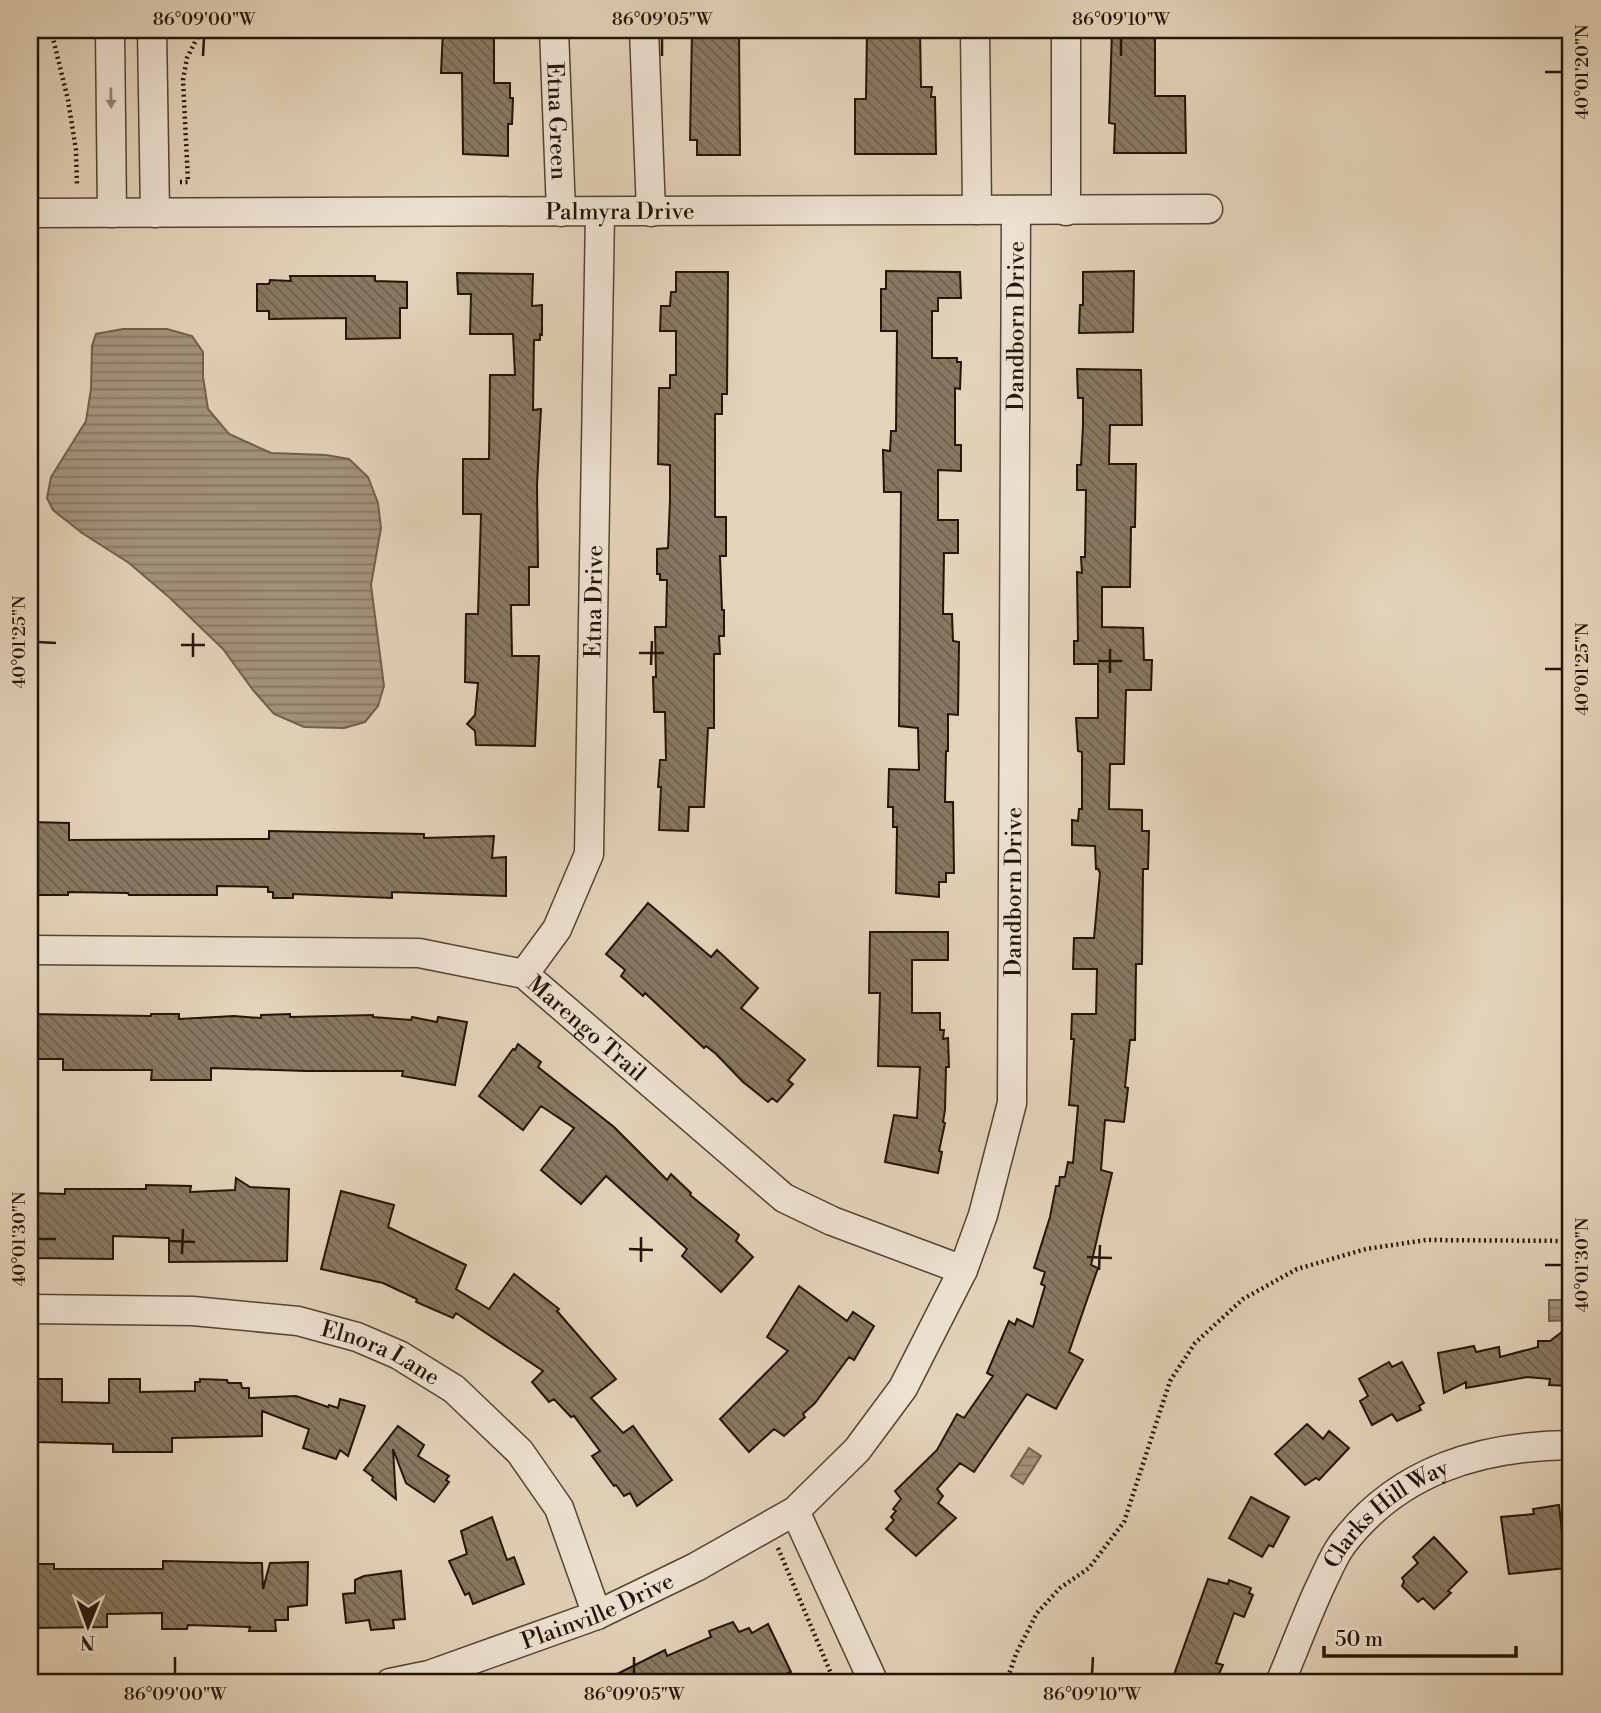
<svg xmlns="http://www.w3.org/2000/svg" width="1601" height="1713" viewBox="0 0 1601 1713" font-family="'Libre Bodoni',serif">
<defs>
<pattern id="water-rules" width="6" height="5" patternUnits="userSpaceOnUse" patternTransform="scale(1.75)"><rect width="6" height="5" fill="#a3927b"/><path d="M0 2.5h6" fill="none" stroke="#857663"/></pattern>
<pattern id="building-back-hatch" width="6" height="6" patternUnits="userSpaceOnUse" patternTransform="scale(1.75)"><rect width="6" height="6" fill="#887862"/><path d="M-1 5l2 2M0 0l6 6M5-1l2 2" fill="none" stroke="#6f614f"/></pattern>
</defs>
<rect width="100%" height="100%" fill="#e4d3b9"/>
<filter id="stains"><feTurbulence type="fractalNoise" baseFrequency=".00286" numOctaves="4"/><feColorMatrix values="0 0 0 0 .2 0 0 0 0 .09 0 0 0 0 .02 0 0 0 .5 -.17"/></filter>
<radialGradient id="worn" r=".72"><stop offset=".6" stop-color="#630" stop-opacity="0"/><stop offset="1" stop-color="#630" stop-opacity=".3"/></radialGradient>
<path fill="url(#water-rules)" stroke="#70604b" stroke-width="2" d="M 123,329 L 167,329 L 192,336 L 203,352 L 203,377 L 208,409 L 229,434 L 271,453 L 326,455 L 349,459 L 368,477 L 378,503 L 381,528 L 371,585 L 384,686 L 378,706 L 365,722 L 344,728 L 304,727 L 274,714 L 253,690 L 223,649 L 170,598 L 129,563 L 82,533 L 53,510 L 47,498 L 51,477 L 86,421 L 91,389 L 92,346 L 96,334 Z
M 1549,1300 L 1571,1300 L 1571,1320 L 1549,1321 Z
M 1029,1448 L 1041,1456 L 1023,1484 L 1011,1476 Z"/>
<path fill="url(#building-back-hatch)" stroke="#241504" stroke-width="2" d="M 443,30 L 494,30 L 494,83 L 510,83 L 510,98 L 513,98 L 512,124 L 508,124 L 508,156 L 463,154 L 462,73 L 441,73 Z
M 692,30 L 739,30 L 740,155 L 697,155 L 697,140 L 690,140 Z
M 867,30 L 920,30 L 921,87 L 932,87 L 931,97 L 935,97 L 936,154 L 855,154 L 855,99 L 866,99 Z
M 1112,30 L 1155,30 L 1155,96 L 1185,96 L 1186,153 L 1114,153 L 1115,124 L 1109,123 Z
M 886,271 L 960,272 L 961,298 L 938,298 L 938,311 L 932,311 L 932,358 L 957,358 L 957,362 L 961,362 L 960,389 L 955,388 L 955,445 L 961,445 L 961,471 L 938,470 L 938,520 L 958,520 L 958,553 L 944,553 L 943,614 L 952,614 L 953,641 L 959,642 L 958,715 L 948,714 L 948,751 L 946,751 L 945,802 L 953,802 L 954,873 L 946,873 L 946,882 L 939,882 L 939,897 L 896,893 L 897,827 L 893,827 L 893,807 L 888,807 L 889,769 L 919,770 L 918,728 L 899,726 L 901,492 L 884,492 L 883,450 L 890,451 L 891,431 L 896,431 L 897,331 L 881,331 L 881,289 L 886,289 Z
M 1134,271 L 1133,332 L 1079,333 L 1080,305 L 1083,305 L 1083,272 Z
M 676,272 L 728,272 L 727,394 L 722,394 L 722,414 L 715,414 L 715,517 L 726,517 L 726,556 L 720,556 L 722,610 L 724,610 L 724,636 L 719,636 L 720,654 L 714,654 L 714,728 L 708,728 L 704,807 L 689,807 L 688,831 L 659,830 L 661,787 L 658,787 L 660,760 L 666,760 L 665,712 L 654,712 L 653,677 L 656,677 L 655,627 L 666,627 L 667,580 L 660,580 L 660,574 L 657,574 L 657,549 L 668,548 L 670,500 L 670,465 L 658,464 L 659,388 L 670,388 L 670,375 L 676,375 L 676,331 L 660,331 L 661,306 L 670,306 L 671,292 L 676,292 Z
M 457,273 L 533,274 L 532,306 L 542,305 L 542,335 L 540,334 L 540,340 L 534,340 L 533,410 L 541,409 L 537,485 L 538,567 L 529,567 L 529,605 L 511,605 L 512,656 L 539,656 L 535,746 L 476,745 L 475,731 L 467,724 L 475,715 L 478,683 L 465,682 L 466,614 L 478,614 L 481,514 L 463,514 L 463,459 L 489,459 L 490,375 L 515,375 L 513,334 L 470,334 L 471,294 L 458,294 Z
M 290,276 L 375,276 L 375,281 L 407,282 L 407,308 L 400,308 L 400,338 L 346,339 L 346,318 L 269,319 L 269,311 L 257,311 L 257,284 L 269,284 L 270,280 L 291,281 Z
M 1077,369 L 1141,370 L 1142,425 L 1110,425 L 1109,464 L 1136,464 L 1135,527 L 1131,527 L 1130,587 L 1102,587 L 1102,627 L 1143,628 L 1144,660 L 1152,660 L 1151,690 L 1126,690 L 1124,764 L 1110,764 L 1109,809 L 1142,810 L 1142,831 L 1149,831 L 1148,869 L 1143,869 L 1142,964 L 1136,964 L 1135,1040 L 1130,1040 L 1125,1087 L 1128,1088 L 1124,1122 L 1105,1120 L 1101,1170 L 1112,1173 L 1091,1265 L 1098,1268 L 1069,1352 L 1083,1360 L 1056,1409 L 1027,1394 L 974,1472 L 960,1463 L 937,1489 L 943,1496 L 938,1503 L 956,1518 L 916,1556 L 886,1529 L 894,1520 L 891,1517 L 896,1511 L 893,1509 L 901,1499 L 895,1491 L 937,1450 L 957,1414 L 964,1418 L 993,1376 L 987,1373 L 1009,1321 L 1015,1325 L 1017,1319 L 1033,1327 L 1045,1286 L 1041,1284 L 1045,1272 L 1034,1268 L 1050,1217 L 1056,1186 L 1059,1186 L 1060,1177 L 1065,1177 L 1068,1162 L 1073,1163 L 1078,1106 L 1069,1105 L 1074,1039 L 1071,1039 L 1072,1014 L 1096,1014 L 1097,969 L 1073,969 L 1074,938 L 1094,938 L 1100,873 L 1098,869 L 1096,869 L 1095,846 L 1072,845 L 1072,820 L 1078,821 L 1079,809 L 1082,809 L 1082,752 L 1078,751 L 1076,718 L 1098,718 L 1098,664 L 1074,664 L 1074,641 L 1078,641 L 1077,572 L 1082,573 L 1081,557 L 1085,557 L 1086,490 L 1077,490 L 1077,465 L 1081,465 L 1083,425 L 1083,398 L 1078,398 Z
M 30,822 L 69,823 L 69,840 L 269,839 L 269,831 L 424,834 L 424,838 L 494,836 L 492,858 L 506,857 L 506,896 L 392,892 L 392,898 L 293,894 L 293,898 L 273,898 L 273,892 L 268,892 L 268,887 L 217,886 L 217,895 L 129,895 L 128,893 L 68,892 L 68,895 L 38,895 L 38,890 L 30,890 Z
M 648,903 L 711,957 L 717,950 L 758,988 L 741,1008 L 805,1060 L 788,1080 L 793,1084 L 777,1102 L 772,1098 L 768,1102 L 743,1082 L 716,1054 L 706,1046 L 704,1048 L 645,993 L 643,996 L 621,976 L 625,970 L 606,954 Z
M 870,932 L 948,932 L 948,960 L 912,960 L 912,1013 L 940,1013 L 940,1030 L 944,1030 L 943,1039 L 948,1038 L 949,1067 L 946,1067 L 945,1110 L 943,1122 L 945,1123 L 939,1151 L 942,1152 L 938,1173 L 885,1162 L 894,1115 L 917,1118 L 920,1067 L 878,1066 L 880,993 L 869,993 Z
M 30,1014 L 151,1016 L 151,1014 L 179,1014 L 179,1019 L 234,1016 L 261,1018 L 261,1015 L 290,1014 L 290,1017 L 373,1015 L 373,1017 L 411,1020 L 412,1017 L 437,1022 L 438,1017 L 467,1022 L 455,1085 L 402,1076 L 403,1071 L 306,1071 L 211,1068 L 211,1080 L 151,1080 L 152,1070 L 63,1070 L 63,1059 L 30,1059 Z
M 518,1044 L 541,1062 L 538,1067 L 614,1127 L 667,1180 L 671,1174 L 691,1193 L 690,1195 L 739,1235 L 736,1241 L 753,1257 L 721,1292 L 682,1256 L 687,1249 L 606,1176 L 581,1204 L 541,1170 L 574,1128 L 541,1106 L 523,1130 L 479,1096 L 513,1049 L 515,1050 Z
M 236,1178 L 250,1187 L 289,1189 L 287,1261 L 169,1262 L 169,1238 L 113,1236 L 113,1259 L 30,1258 L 30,1193 L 65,1194 L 65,1189 L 146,1189 L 146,1185 L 191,1186 L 190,1192 L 235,1190 Z
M 341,1191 L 394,1205 L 388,1227 L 466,1265 L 456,1289 L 489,1309 L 514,1274 L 559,1309 L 557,1311 L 616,1379 L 591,1398 L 623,1433 L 633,1426 L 672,1480 L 637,1506 L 630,1493 L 624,1496 L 616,1485 L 614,1486 L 592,1456 L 600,1451 L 574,1416 L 571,1417 L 554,1399 L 549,1402 L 532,1382 L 543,1371 L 456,1313 L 453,1318 L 416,1302 L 417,1299 L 383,1283 L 321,1269 Z
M 799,1286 L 847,1321 L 853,1312 L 874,1326 L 854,1360 L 849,1357 L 815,1403 L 803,1414 L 805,1417 L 784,1436 L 774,1429 L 749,1452 L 720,1419 L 788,1351 L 767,1337 Z
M 1571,1325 L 1571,1386 L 1549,1385 L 1550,1379 L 1527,1377 L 1466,1388 L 1466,1382 L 1444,1393 L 1438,1353 L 1474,1346 L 1476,1352 L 1499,1347 L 1500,1357 L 1538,1347 L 1538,1341 L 1550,1341 Z
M 1389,1362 L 1392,1367 L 1402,1362 L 1424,1403 L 1419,1406 L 1421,1410 L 1397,1421 L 1392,1414 L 1372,1425 L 1360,1401 L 1368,1396 L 1359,1379 Z
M 35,1379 L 62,1379 L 62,1402 L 109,1403 L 109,1379 L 140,1379 L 140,1392 L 195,1391 L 195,1382 L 200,1382 L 200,1379 L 227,1380 L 228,1383 L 241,1383 L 242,1388 L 249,1388 L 249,1398 L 296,1396 L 328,1407 L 329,1405 L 338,1408 L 340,1399 L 365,1406 L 348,1456 L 340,1450 L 336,1459 L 303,1448 L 309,1429 L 262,1411 L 262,1436 L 172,1438 L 172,1452 L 113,1452 L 113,1444 L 36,1442 L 36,1406 L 30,1406 L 30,1381 L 35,1381 Z
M 1307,1424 L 1323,1439 L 1329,1431 L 1349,1448 L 1319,1480 L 1316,1478 L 1305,1485 L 1275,1454 Z
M 398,1426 L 424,1445 L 418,1456 L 449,1476 L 446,1480 L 449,1482 L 434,1502 L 406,1483 L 393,1449 L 396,1499 L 372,1480 L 373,1477 L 364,1470 Z
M 1251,1497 L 1289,1517 L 1273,1547 L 1269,1545 L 1262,1557 L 1229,1538 Z
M 1559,1505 L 1566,1568 L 1509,1574 L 1501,1517 L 1534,1514 L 1533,1509 Z
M 492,1517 L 507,1560 L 514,1557 L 524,1584 L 473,1604 L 469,1593 L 465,1595 L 449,1561 L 467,1554 L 461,1531 Z
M 1434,1537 L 1467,1572 L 1448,1591 L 1451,1593 L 1434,1609 L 1423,1598 L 1418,1602 L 1402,1586 L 1404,1581 L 1402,1578 L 1418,1563 L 1413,1557 Z
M 163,1561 L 262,1563 L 263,1589 L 270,1563 L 308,1562 L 307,1605 L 288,1607 L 288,1620 L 275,1620 L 276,1631 L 249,1631 L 250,1627 L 188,1625 L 187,1629 L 162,1629 L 162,1613 L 107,1614 L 107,1627 L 30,1628 L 30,1564 L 54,1564 L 54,1569 L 163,1569 Z
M 401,1571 L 405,1619 L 393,1620 L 394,1628 L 371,1630 L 369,1620 L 346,1623 L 343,1594 L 355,1593 L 355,1580 L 364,1576 Z
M 1208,1579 L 1228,1584 L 1229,1580 L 1251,1588 L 1249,1593 L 1253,1595 L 1244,1617 L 1234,1613 L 1216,1663 L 1223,1665 L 1215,1683 L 1171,1683 Z
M 733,1622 L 739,1632 L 749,1628 L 752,1633 L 768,1624 L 791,1672 L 764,1683 L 599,1683 L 665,1650 L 667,1656 L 711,1637 L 709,1631 Z"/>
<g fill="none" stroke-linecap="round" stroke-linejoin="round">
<defs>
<g id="minor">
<path d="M 110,30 L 112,213"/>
<path d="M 152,30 L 155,213"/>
<path id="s1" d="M 554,30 L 561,212"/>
<path d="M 644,30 L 651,212"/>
<path d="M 975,30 L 977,210"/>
<path d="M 1066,30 L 1066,211"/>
<path id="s2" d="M 30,213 L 1208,209"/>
<path id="s3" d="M 30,950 L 419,953 L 524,974 L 784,1198 L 832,1221 L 963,1270"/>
<path id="s4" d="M 524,974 L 557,929 L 589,854 L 600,213"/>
<path id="s5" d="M 30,1309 L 193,1311 L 298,1321 L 357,1337 L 399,1355 L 454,1389 L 520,1452 L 559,1508 L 597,1615"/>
<path d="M 795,1511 L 874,1683"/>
<path id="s6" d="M 390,1683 L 429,1675 L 597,1615 L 696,1567 L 795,1511 L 857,1450 L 903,1388 L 963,1270 L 983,1215 L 1012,1103 L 1016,210"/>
<path id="s7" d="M 1280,1683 C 1293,1652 1305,1620 1319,1589 C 1326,1575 1332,1559 1341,1546 C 1397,1470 1481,1446 1571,1445"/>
</g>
</defs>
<use href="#minor" stroke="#544431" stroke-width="31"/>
<path stroke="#241504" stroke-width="4.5" stroke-dasharray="2 3.5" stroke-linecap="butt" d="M 51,30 L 68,100 L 76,150 L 77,186
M 180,182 L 188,182 L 183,80 L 187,58 L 201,30
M 778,1548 L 835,1683
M 1006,1683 L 1016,1654 L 1037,1613 L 1060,1588 L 1089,1568 L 1124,1522 L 1170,1381 L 1195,1343 L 1243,1299 L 1297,1269 L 1366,1249 L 1426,1240 L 1571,1241"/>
<use href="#minor" stroke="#ede2d2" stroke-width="28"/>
</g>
<defs><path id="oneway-solid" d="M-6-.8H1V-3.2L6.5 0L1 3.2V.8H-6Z" transform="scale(1.75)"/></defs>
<use fill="#938675" href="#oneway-solid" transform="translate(111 98) rotate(89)"/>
<path fill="none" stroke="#241504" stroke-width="2.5" d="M 203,56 L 204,38M 662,56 L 662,38M 1121,56 L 1121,38M 1545,72 L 1562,72M 38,642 L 56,643M 181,645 L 205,645M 639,653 L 664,653M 193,657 L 193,633M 1098,661 L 1122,661M 651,665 L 652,641M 1545,669 L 1562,669M 1110,673 L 1110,649M 38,1239 L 56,1239M 170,1241 L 195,1242M 629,1249 L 653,1250M 182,1254 L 183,1229M 1087,1257 L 1112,1258M 641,1262 L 641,1237M 1545,1265 L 1562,1265M 1099,1270 L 1100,1245M 175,1674 L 175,1657M 634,1674 L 634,1657M 1092,1674 L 1093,1657"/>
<g text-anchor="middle" stroke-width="5" stroke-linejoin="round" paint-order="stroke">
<g font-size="23" fill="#241504" stroke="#ede2d2">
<text dy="8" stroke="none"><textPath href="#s1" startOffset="91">Etna Green</textPath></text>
<text dy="8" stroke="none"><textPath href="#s2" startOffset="590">Palmyra Drive</textPath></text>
<text dy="8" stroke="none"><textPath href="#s6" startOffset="1690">Dandborn Drive</textPath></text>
<text dy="8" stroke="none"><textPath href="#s4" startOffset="390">Etna Drive</textPath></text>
<text dy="8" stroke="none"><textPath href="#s6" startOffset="1124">Dandborn Drive</textPath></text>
<text dy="8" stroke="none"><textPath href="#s3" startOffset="579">Marengo Trail</textPath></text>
<text dy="8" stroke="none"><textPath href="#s5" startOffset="357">Elnora Lane</textPath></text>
<text dy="8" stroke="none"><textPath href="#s7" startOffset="206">Clarks Hill Way</textPath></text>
<text dy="8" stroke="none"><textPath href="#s6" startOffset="220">Plainville Drive</textPath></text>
</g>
</g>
<rect width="1601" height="1713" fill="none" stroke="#e4d3b9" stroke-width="77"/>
<g transform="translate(88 1626) rotate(181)" stroke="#ede2d2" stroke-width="5" paint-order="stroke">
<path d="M0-5L12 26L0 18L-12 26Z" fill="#241504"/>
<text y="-10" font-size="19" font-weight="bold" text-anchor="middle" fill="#241504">N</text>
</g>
<path d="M1324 1646v10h192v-10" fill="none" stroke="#241504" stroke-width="3.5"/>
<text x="1335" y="1646" font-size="21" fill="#241504" stroke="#ede2d2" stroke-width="5" paint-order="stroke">50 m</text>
<rect x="38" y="38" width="1524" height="1636" fill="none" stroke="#241504" stroke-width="2.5"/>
<g font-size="18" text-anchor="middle" fill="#241504">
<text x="204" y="25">86°09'00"W</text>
<text x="662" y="25">86°09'05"W</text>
<text x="1121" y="25">86°09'10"W</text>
<text transform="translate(1582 72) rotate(-90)" y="6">40°01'20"N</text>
<text transform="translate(19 642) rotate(-90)" y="6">40°01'25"N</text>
<text transform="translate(1582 669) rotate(-90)" y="6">40°01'25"N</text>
<text transform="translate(19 1239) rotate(-90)" y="6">40°01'30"N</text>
<text transform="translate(1582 1265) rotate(-90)" y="6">40°01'30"N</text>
<text x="175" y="1700">86°09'00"W</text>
<text x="634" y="1700">86°09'05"W</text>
<text x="1092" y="1700">86°09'10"W</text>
</g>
<rect width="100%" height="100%" filter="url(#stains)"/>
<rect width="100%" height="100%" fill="url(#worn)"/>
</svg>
